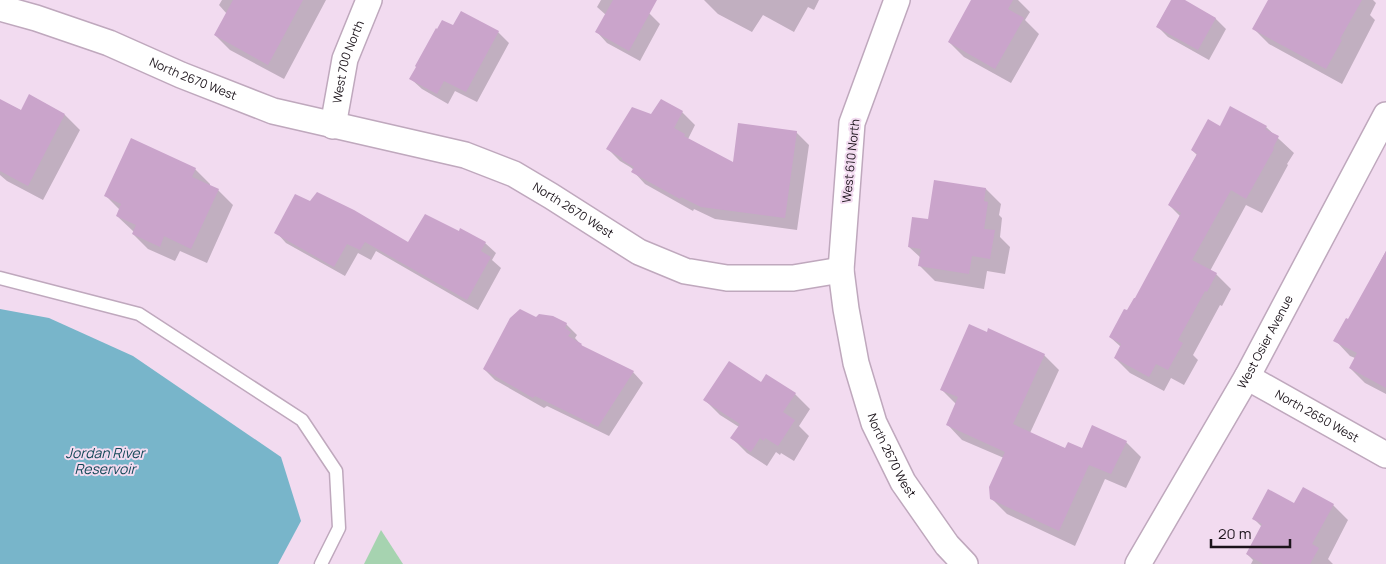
<svg xmlns="http://www.w3.org/2000/svg" width="1386" height="564" viewBox="0 0 1386 564" font-family="Manrope,sans-serif">
<rect width="100%" height="100%" fill="#f2dbf0"/>
<path fill="#a6d3b0" d="M 381,530 L 403,564 L 364,564 Z"/>
<path fill="#78b5ca" d="M 0,309 L 49,318 L 133,356 L 281,457 L 301,521 L 278,564 L 0,564 Z"/>
<path fill="#0003" d="M 222,0 L 326,0 L 284,79 L 230,50 L 215,35 L 227,14 L 219,5 Z
M 601,0 L 625,0 L 649,13 L 660,24 L 640,61 L 607,43 L 597,32 L 606,15 L 597,7 Z
M 704,0 L 819,0 L 814,10 L 808,7 L 794,32 L 763,15 L 752,32 L 718,14 Z
M 973,0 L 1018,0 L 1030,12 L 1025,20 L 1039,34 L 1011,83 L 964,57 L 949,42 Z
M 1172,0 L 1182,0 L 1215,18 L 1226,29 L 1209,60 L 1168,37 L 1157,26 Z
M 1278,0 L 1373,0 L 1376,3 L 1370,15 L 1375,20 L 1342,84 L 1269,44 L 1254,29 Z
M 461,13 L 498,32 L 509,43 L 477,102 L 455,91 L 448,104 L 422,89 L 411,79 L 454,27 Z
M 0,100 L 22,111 L 65,115 L 80,130 L 43,200 L 7,181 L 0,175 Z
M 682,112 L 695,125 L 688,139 L 734,164 L 796,132 L 809,145 L 797,230 L 715,219 L 694,209 L 693,211 L 645,184 L 633,171 L 634,170 L 630,167 L 620,161 L 608,149 L 651,116 Z
M 1220,127 L 1266,127 L 1294,153 L 1287,164 L 1288,165 L 1262,213 L 1246,205 L 1210,271 L 1216,274 L 1231,289 L 1222,306 L 1220,305 L 1193,355 L 1198,360 L 1184,385 L 1171,378 L 1164,391 L 1130,373 L 1115,358 L 1121,347 L 1110,337 L 1135,300 L 1180,216 L 1169,205 L 1197,155 L 1192,150 Z
M 195,169 L 210,184 L 210,186 L 218,190 L 233,205 L 207,263 L 180,251 L 175,261 L 148,249 L 133,234 L 134,232 L 117,216 L 120,210 L 106,196 Z
M 935,181 L 986,189 L 1001,204 L 999,215 L 1002,218 L 1000,237 L 1010,247 L 1005,274 L 987,271 L 984,289 L 935,281 L 920,266 L 921,258 L 909,247 L 929,221 Z
M 276,232 L 409,244 L 459,232 L 485,243 L 496,253 L 492,260 L 501,268 L 478,310 L 376,251 L 371,260 L 358,253 L 345,276 L 286,243 Z
M 1386,251 L 1386,394 L 1365,383 L 1350,368 L 1355,358 L 1350,356 L 1335,340 L 1349,321 Z
M 536,318 L 566,324 L 577,335 L 575,338 L 584,348 L 633,372 L 643,383 L 609,436 L 547,406 L 544,408 L 495,380 L 484,369 Z
M 1044,355 L 1059,370 L 1030,433 L 1066,449 L 1082,450 L 1126,442 L 1141,457 L 1126,488 L 1105,479 L 1075,546 L 1007,514 L 992,499 L 1004,458 L 962,440 L 947,424 L 956,404 L 941,389 Z
M 761,383 L 795,394 L 810,409 L 799,426 L 809,436 L 794,461 L 781,453 L 780,455 L 776,452 L 767,466 L 747,453 L 732,438 L 739,427 L 720,415 L 705,400 Z
M 1295,505 L 1333,505 L 1348,520 L 1328,559 L 1333,564 L 1251,564 L 1253,560 L 1247,554 L 1262,527 L 1254,519 Z"/>
<path fill="#caa4cb" d="M 233,0 L 303,0 L 268,65 L 214,35 Z
M 613,0 L 657,0 L 629,51 L 595,32 Z
M 971,0 L 1013,0 L 1008,9 L 1024,18 L 995,69 L 948,42 Z
M 1171,0 L 1185,0 L 1216,18 L 1198,50 L 1156,27 Z
M 1268,0 L 1362,0 L 1340,39 L 1342,40 L 1326,69 L 1252,29 Z
M 461,11 L 499,31 L 466,92 L 444,81 L 437,94 L 409,79 L 416,67 L 415,66 L 436,28 L 437,29 L 442,20 L 453,25 Z
M 29,94 L 65,114 L 28,186 L 0,171 L 0,99 L 21,110 Z
M 661,99 L 683,111 L 674,128 L 685,134 L 684,136 L 733,162 L 738,123 L 797,131 L 785,218 L 701,207 L 681,197 L 680,199 L 631,172 L 634,167 L 622,160 L 622,158 L 606,149 L 632,107 L 651,114 Z
M 1230,106 L 1267,126 L 1265,129 L 1279,136 L 1273,148 L 1274,149 L 1246,199 L 1231,190 L 1192,260 L 1217,273 L 1207,292 L 1205,291 L 1178,340 L 1183,343 L 1168,370 L 1156,364 L 1149,377 L 1114,358 L 1121,344 L 1109,337 L 1124,309 L 1127,310 L 1134,298 L 1135,298 L 1181,213 L 1168,205 L 1197,154 L 1191,150 L 1208,119 L 1220,126 Z
M 131,138 L 196,168 L 192,177 L 219,189 L 191,249 L 164,236 L 160,247 L 132,234 L 136,225 L 116,216 L 121,204 L 104,196 Z
M 934,180 L 986,188 L 984,201 L 988,202 L 984,229 L 995,230 L 990,259 L 972,256 L 969,274 L 918,266 L 921,249 L 908,247 L 912,217 L 928,219 Z
M 317,192 L 354,210 L 408,242 L 425,214 L 459,231 L 460,228 L 486,242 L 481,251 L 491,257 L 467,300 L 365,242 L 360,250 L 347,244 L 334,267 L 274,233 L 295,194 L 310,201 Z
M 1386,251 L 1386,388 L 1349,368 L 1357,353 L 1333,341 L 1346,318 L 1348,319 Z
M 520,309 L 536,317 L 539,314 L 553,316 L 567,323 L 565,328 L 571,332 L 568,336 L 582,344 L 581,345 L 634,371 L 598,427 L 535,396 L 533,398 L 483,369 L 510,318 Z
M 969,324 L 987,332 L 988,328 L 1045,354 L 1013,424 L 1065,448 L 1068,442 L 1082,448 L 1092,425 L 1127,441 L 1111,474 L 1089,465 L 1059,531 L 990,499 L 989,487 L 1005,452 L 946,425 L 958,397 L 940,390 Z
M 729,361 L 761,382 L 766,374 L 796,393 L 783,412 L 795,420 L 778,446 L 765,438 L 764,441 L 760,438 L 751,452 L 730,438 L 740,424 L 703,400 Z
M 1303,487 L 1334,504 L 1312,544 L 1319,548 L 1310,564 L 1263,564 L 1246,554 L 1262,524 L 1252,519 L 1268,489 L 1294,503 Z"/>
<g fill="none" stroke-linecap="round" stroke-linejoin="round">
<defs>
<path id="lane" d="M 0,278 L 139,314 L 302,420 L 336,471 L 339,528 L 321,564"/>
<g id="street">
<path id="s1" d="M 897,0 L 852,123 L 841,270 L 846,309 L 856,363 L 874,423 L 903,482 L 947,545 L 965,564"/>
<path id="s2" d="M 0,8 L 36,18 L 109,43 L 181,75 L 273,111 L 465,155 L 514,174 L 551,196 L 639,252 L 685,271 L 727,278 L 793,278 L 841,270"/>
<path id="s3" d="M 333,126 L 345,59 L 369,0"/>
<path id="s4" d="M 1247,377 L 1386,455"/>
<path id="s5" d="M 1138,564 L 1247,377 L 1386,115"/>
</g>
</defs>
<use href="#lane" stroke="#bfa8bd" stroke-width="15"/>
<use href="#street" stroke="#bfa8bd" stroke-width="28"/>
<use href="#lane" stroke="#fff" stroke-width="12"/>
<use href="#street" stroke="#fff" stroke-width="25"/>
</g>
<g text-anchor="middle" stroke-width="4" stroke-linejoin="round" paint-order="stroke">
<g font-size="12" fill="#1c141b" stroke="#f2dbf0">
<text dy="4" stroke="none"><textPath href="#s3" startOffset="66">West 700 North</textPath></text>
<text dy="4" stroke="none"><textPath href="#s2" startOffset="206">North 2670 West</textPath></text>
<text transform="translate(851 161) rotate(-84)" y="4">West 610 North</text>
<text dy="4" stroke="none"><textPath href="#s2" startOffset="611">North 2670 West</textPath></text>
<text dy="4" stroke="none"><textPath href="#s5" startOffset="256">West Osier Avenue</textPath></text>
<text dy="4" stroke="none"><textPath href="#s4" startOffset="80">North 2650 West</textPath></text>
<text dy="4" stroke="none"><textPath href="#s1" startOffset="472">North 2670 West</textPath></text>
</g>
<g font-size="14" font-style="italic" fill="#114756" stroke="#f2dbf0">
<text x="105" y="458">Jordan River<tspan x="105" dy="16">Reservoir</tspan></text>
</g>
</g>
<path d="M1211 539v8h79v-8" fill="none" stroke="#1c141b" stroke-width="2.5"/>
<text x="1218" y="539" font-size="15" fill="#1c141b" stroke="#f2dbf0" stroke-width="4" paint-order="stroke">20 m</text>
</svg>
